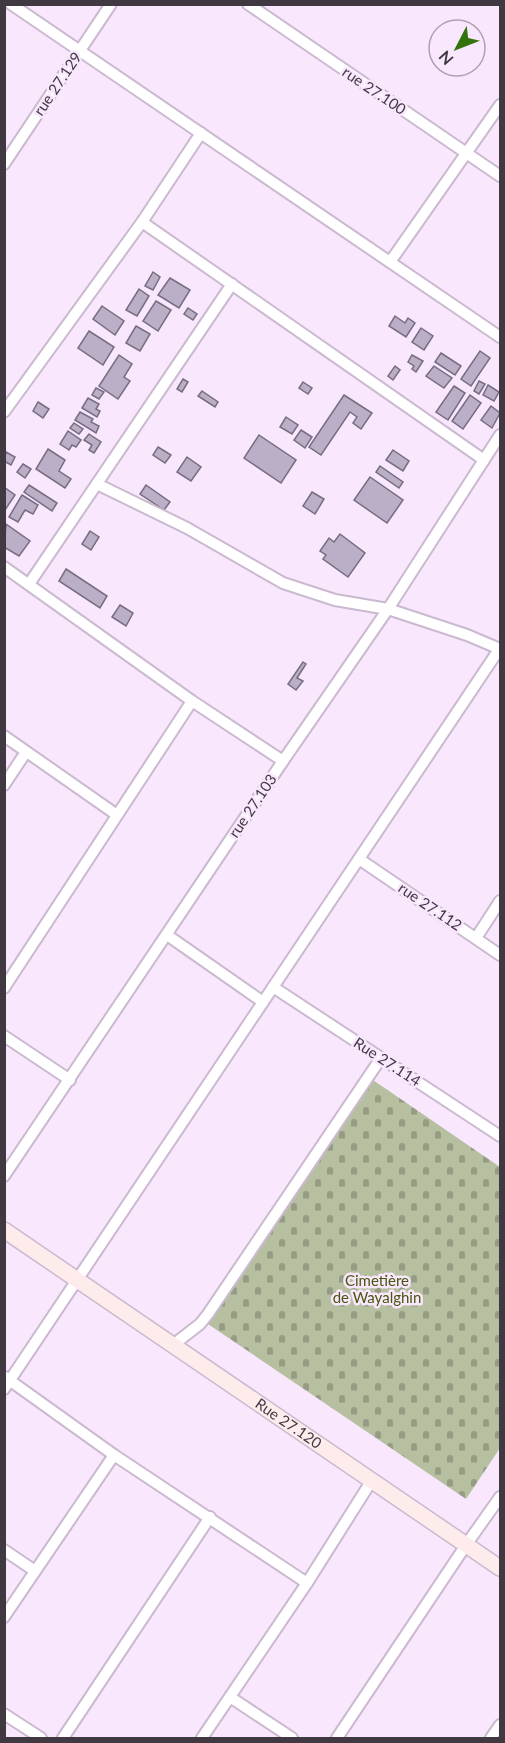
<svg xmlns="http://www.w3.org/2000/svg" width="505" height="1743" font-family="Lato,sans-serif">
<style>
.cemetery{fill:url(#cemetery-stones)}
.building{fill:#baafc6;stroke:#776c81;stroke-width:1.5}
.lines{fill:none;stroke-linecap:round;stroke-linejoin:round}
.street-casing{stroke:#cab9cf;stroke-width:14}
.secondary-casing{stroke:#cab9cf;stroke-width:18}
.street{stroke:#fff;stroke-width:10}
.secondary{stroke:#feebec;stroke-width:15}
.labels{text-anchor:middle;stroke-width:5;stroke-linejoin:round;paint-order:stroke}
.street-label{font-size:15px;fill:#403942;stroke:#f8e7fd}
.park-label{font-size:15px;fill:#48570b;stroke:#f8e7fd}
</style>
<defs>
<pattern id="cemetery-stones" width="16" height="16" patternUnits="userSpaceOnUse" patternTransform="scale(1.5)"><rect width="16" height="16" fill="#b6bf9f"/><path d="M2 7V4a2 2 0 0 1 4 0v3zM10 15v-3a2 2 0 0 1 4 0v3z" fill="#959c83"/></pattern>
</defs>
<rect width="100%" height="100%" fill="#f8e7fd"/>
<polygon class="cemetery" points="370,1078 500,1167 500,1448 466,1499 205,1322"/>
<g class="building">
<polygon points="153,272 160,277 153,290 145,286"/>
<polygon points="170,278 190,290 179,308 158,295"/>
<polygon points="139,289 149,296 137,316 126,310"/>
<polygon points="156,301 171,310 158,331 143,321"/>
<polygon points="102,306 124,321 115,335 93,319"/>
<polygon points="188,308 197,314 193,320 184,314"/>
<polygon points="395,316 405,323 408,318 415,323 406,337 389,326"/>
<polygon points="136,326 150,334 140,351 126,343"/>
<polygon points="421,328 433,336 424,350 412,342"/>
<polygon points="89,331 114,347 103,365 78,348"/>
<polygon points="480,351 490,358 471,386 461,379"/>
<polygon points="441,353 461,366 455,375 435,362"/>
<polygon points="119,355 132,364 124,377 130,381 118,399 99,386"/>
<polygon points="412,355 423,361 416,372 412,369 414,366 408,362"/>
<polygon points="395,366 400,370 393,380 388,376"/>
<polygon points="434,366 452,378 444,388 426,376"/>
<polygon points="183,379 188,382 182,392 177,389"/>
<polygon points="479,381 485,384 479,394 474,391"/>
<polygon points="303,382 312,388 308,394 299,388"/>
<polygon points="488,385 499,392 494,401 483,395"/>
<polygon points="454,386 465,393 448,420 436,412"/>
<polygon points="96,388 104,392 99,399 92,395"/>
<polygon points="202,391 218,402 215,407 198,396"/>
<polygon points="344,395 372,413 361,429 353,423 357,417 350,412 321,455 309,447"/>
<polygon points="470,395 481,403 463,429 452,421"/>
<polygon points="88,398 99,404 96,409 100,411 97,417 82,408"/>
<polygon points="38,402 49,409 43,418 33,411"/>
<polygon points="491,406 500,413 492,428 481,420"/>
<polygon points="80,412 93,419 91,422 99,426 96,433 75,420"/>
<polygon points="286,417 298,425 292,434 280,427"/>
<polygon points="74,423 83,429 79,434 70,428"/>
<polygon points="301,430 312,437 305,448 294,440"/>
<polygon points="68,431 81,440 76,447 72,445 69,450 60,444"/>
<polygon points="89,434 101,442 94,453 89,450 92,445 84,440"/>
<polygon points="259,435 296,460 281,483 244,458"/>
<polygon points="158,447 171,455 165,463 153,455"/>
<polygon points="48,449 65,460 59,471 71,479 65,488 36,469"/>
<polygon points="393,450 409,461 403,471 386,460"/>
<polygon points="6,452 15,457 11,465 4,461"/>
<polygon points="187,457 201,467 191,481 177,472"/>
<polygon points="23,464 31,469 25,478 17,472"/>
<polygon points="380,466 403,482 399,488 376,472"/>
<polygon points="370,477 403,500 387,523 354,500"/>
<polygon points="29,485 57,503 52,511 24,492"/>
<polygon points="146,485 170,502 164,510 140,494"/>
<polygon points="4,487 15,495 5,510 4,509"/>
<polygon points="312,492 324,499 315,514 303,506"/>
<polygon points="22,495 38,505 33,514 25,510 18,522 9,517"/>
<polygon points="6,524 30,541 19,556 4,547"/>
<polygon points="90,531 99,537 91,550 82,544"/>
<polygon points="340,534 365,553 348,577 323,559 326,555 320,551 329,538 334,542"/>
<polygon points="66,569 107,596 100,608 59,581"/>
<polygon points="120,605 133,613 126,626 112,617"/>
<polygon points="303,662 306,664 297,678 303,681 296,690 288,684"/>
</g>
<g class="lines">
<defs>
<g id="street">
<polyline points="11,4 500,337"/>
<polyline points="248,4 500,176"/>
<polyline points="4,164 111,4"/>
<polyline points="142,222 484,460"/>
<polyline points="390,262 500,105"/>
<polyline points="4,412 142,222 201,133"/>
<polyline points="97,484 187,528 283,583 335,600 388,609 467,635 500,649"/>
<polyline points="4,567 192,701 283,761"/>
<polyline points="29,584 232,284"/>
<polyline points="4,736 117,815"/>
<polyline points="4,785 26,752"/>
<polyline points="359,859 500,955"/>
<polyline points="167,935 263,1002"/>
<polyline points="476,938 500,901"/>
<polyline points="273,987 500,1136"/>
<polyline points="4,988 192,701"/>
<polyline points="4,1036 70,1080"/>
<polyline points="4,1176 283,761 388,609 500,435"/>
<polyline points="173,1345 200,1324 208,1314 381,1058"/>
<polyline points="5,1377 114,1455 307,1583"/>
<polyline points="4,1389 500,648"/>
<polyline points="4,1550 35,1571"/>
<polyline points="4,1617 114,1455"/>
<polyline points="230,1697 292,1738"/>
<polyline points="4,1714 41,1738"/>
<polyline points="63,1738 210,1517"/>
<polyline points="202,1738 307,1583 372,1480"/>
<polyline points="337,1738 466,1545 500,1497"/>
<polyline points="491,1738 500,1725"/>
</g>
<g id="secondary">
<path id="s1" d="M4,1230L500,1568"/>
</g>
</defs>
<use href="#street" class="street-casing"/>
<use href="#secondary" class="secondary-casing"/>
<use href="#street" class="street"/>
<use href="#secondary" class="secondary"/>
</g>
<g class="labels">
<g class="street-label">
<text transform="translate(58 84) rotate(-56)" y="5">rue 27.129</text>
<text transform="translate(374 91) rotate(34)" y="5">rue 27.100</text>
<text transform="translate(253 806) rotate(-56)" y="5">rue 27.103</text>
<text transform="translate(430 907) rotate(34)" y="5">rue 27.112</text>
<text transform="translate(387 1062) rotate(33)" y="5">Rue 27.114</text>
<text dy="5" stroke="none"><textPath href="#s1" startOffset="344">Rue 27.120</textPath></text>
</g>
<g class="park-label">
<text x="377" y="1286">Cimetière<tspan x="377" dy="17">de Wayalghin</tspan></text>
</g>
</g>
<rect width="505" height="1743" fill="none" stroke="#403942" stroke-width="12"/>
<g transform="translate(457 48) rotate(228)"><circle r="28" fill="#f8e7fd" stroke="#aea1b2" stroke-width="1.5"/>
<path d="M0-4.5L10 22L0 15L-10 22Z" fill="#33730b"/>
<text y="-9" font-size="16" font-weight="bold" text-anchor="middle" fill="#403942">N</text>
</g>
</svg>
